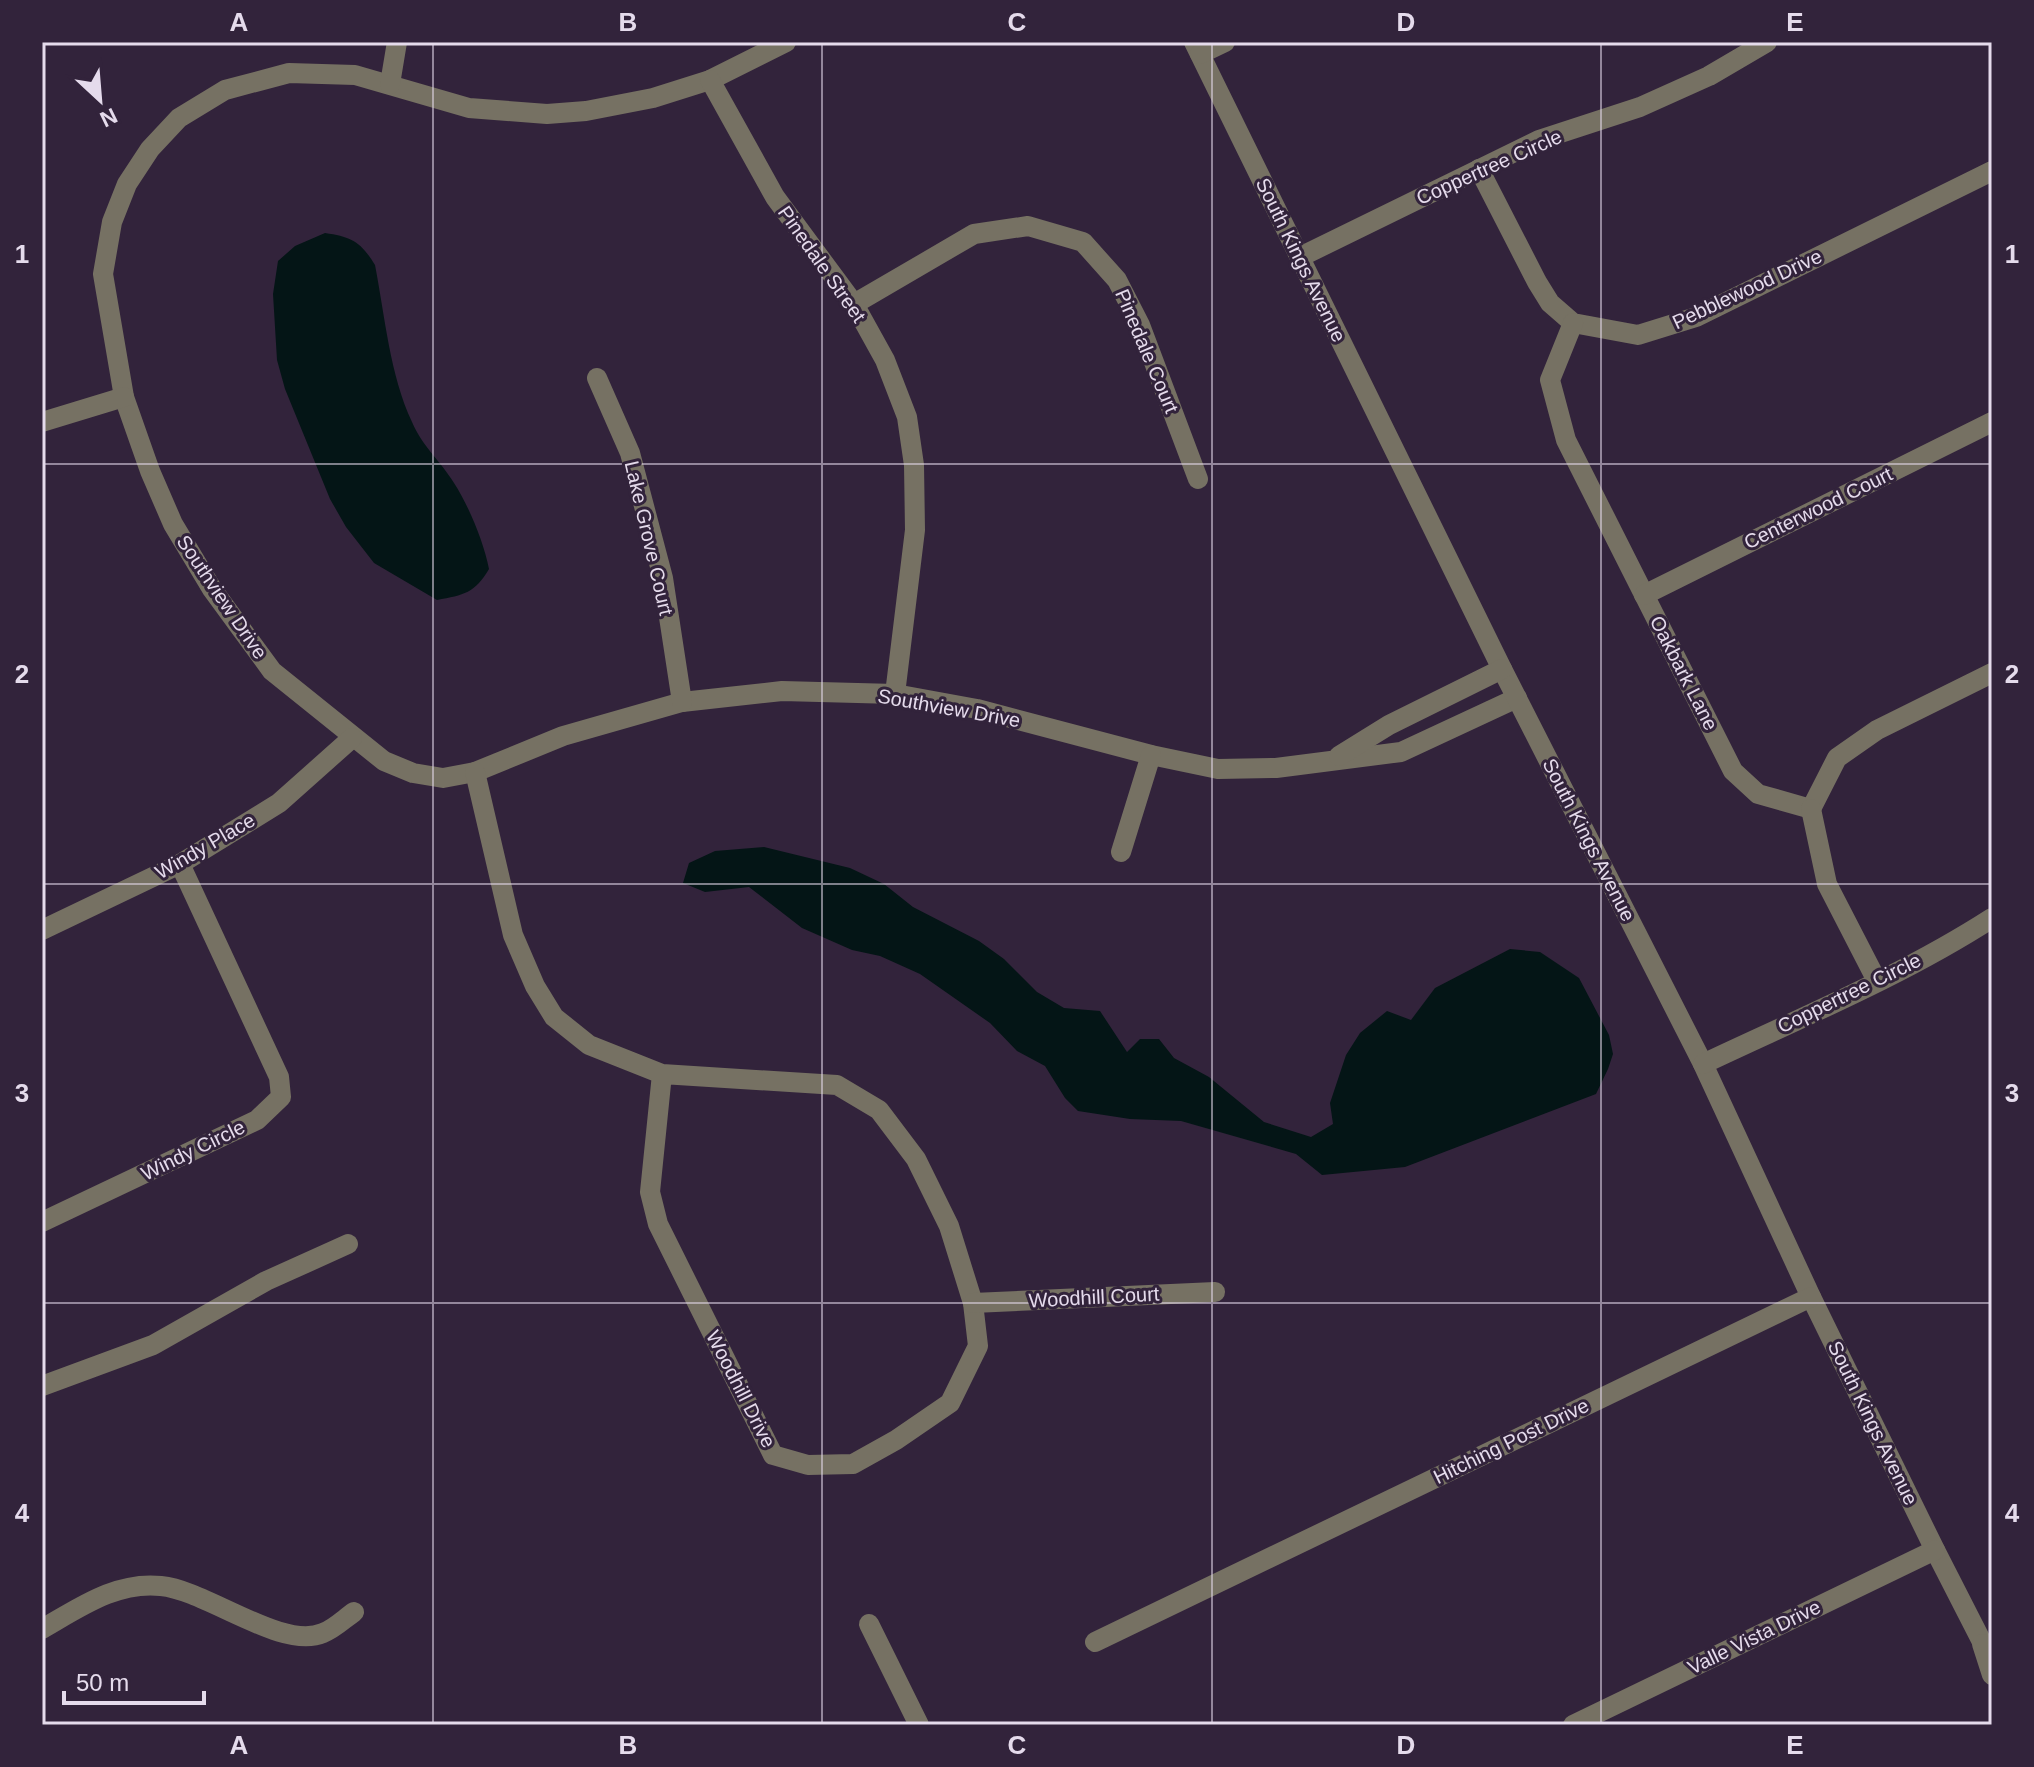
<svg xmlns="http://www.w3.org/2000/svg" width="2034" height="1767" font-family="Arial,sans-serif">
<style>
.water{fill:#041516}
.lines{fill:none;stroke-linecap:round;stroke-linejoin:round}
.minor{stroke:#767163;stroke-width:20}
.grid{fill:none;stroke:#e5dbec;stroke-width:2;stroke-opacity:0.55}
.labels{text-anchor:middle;stroke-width:6;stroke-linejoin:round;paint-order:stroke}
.street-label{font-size:20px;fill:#e5dbec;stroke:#32233b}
.neatline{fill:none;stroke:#e5dbec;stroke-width:3}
.grid-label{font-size:26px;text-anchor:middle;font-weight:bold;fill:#e5dbec}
</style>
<rect width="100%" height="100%" fill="#32233b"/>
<g class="water">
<path d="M325,233C352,237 361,242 375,265C385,317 390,375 412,422C424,449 440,460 454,483C469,506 484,543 489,569C475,593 464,595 437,600L374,563L346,527L330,499L285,389L277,360L273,294L278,261L295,246Z"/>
<polygon points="764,847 850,868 884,884 913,907 979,941 1004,959 1037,992 1064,1008 1100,1011 1127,1052 1140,1039 1159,1039 1174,1058 1209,1077 1264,1122 1311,1137 1333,1124 1330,1103 1346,1055 1360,1033 1387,1011 1411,1020 1435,988 1510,949 1540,952 1579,978 1609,1035 1613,1054 1608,1069 1596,1094 1405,1167 1322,1175 1296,1154 1181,1121 1130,1119 1078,1111 1065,1098 1045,1066 1017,1051 990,1023 920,974 880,956 852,950 802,928 749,887 705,892 683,883 689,863 715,851"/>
</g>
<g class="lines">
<g class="minor">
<polyline points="786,42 710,80 653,98 586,111 547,114 469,108 355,75 289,73 225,90 179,118 150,149 127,184 112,222 103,274 124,397 150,471 173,524 212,589 272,671 384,761 413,773 443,778 475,772 563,736 682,702 782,691 895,694 977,709 1151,755 1218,769 1276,768 1401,752 1517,698"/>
<polyline points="1194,42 1502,669 1703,1064 1811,1297 1935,1550 1981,1640 1992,1655"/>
<polyline points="1200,54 1225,42"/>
<polyline points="710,80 775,197 854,304 885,360 907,417 914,465 915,530 895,694"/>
<polyline points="390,84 397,42"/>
<polyline points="1479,169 1537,282 1550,303 1573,323 1638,335 1696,317 1992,171"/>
<polyline points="1300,257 1539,140 1640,107 1709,76 1767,42"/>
<polyline points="854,304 974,234 1028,226 1083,242 1117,280 1140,325 1198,479"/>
<polyline points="1573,323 1550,380 1566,440 1733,771 1758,794 1811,809"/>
<polyline points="597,378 630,453 663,578 682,702"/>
<polyline points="42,422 124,397"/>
<polyline points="1644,595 1992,422"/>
<polyline points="1339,756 1389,725 1502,669"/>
<polyline points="475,772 513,935 535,986 554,1017 589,1045 662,1074 837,1085 879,1110 916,1159 949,1226 973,1303 978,1346 950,1403 896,1440 853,1464 808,1465 773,1455 658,1224 650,1192 662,1074"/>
<polyline points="1811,809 1837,758 1877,730 1992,673"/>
<polyline points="1811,809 1827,884 1877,981"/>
<polyline points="1121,852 1151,755"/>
<polyline points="42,930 180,864 279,803 352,738"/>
<path d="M1703,1064C1800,1018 1902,976 1992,918"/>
<polyline points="42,1222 257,1120 281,1097 279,1077 180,864"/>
<polyline points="973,1303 1215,1292"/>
<polyline points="42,1386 153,1345 266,1281 348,1244"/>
<polyline points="869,1624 919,1725"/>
<path d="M42,1629C79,1608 116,1581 161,1586C206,1590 282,1651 323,1633C334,1629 344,1619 354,1612"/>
<polyline points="1095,1642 1811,1297"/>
<polyline points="1982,1644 1992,1675"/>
<polyline points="1573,1725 1935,1550"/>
</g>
</g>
<path class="grid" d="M433,42V1725M822,42V1725M1212,42V1725M1601,42V1725M42,464H1992M42,884H1992M42,1303H1992"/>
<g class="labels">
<g class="street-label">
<text transform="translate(1489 167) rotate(-24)" y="7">Coppertree Circle</text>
<text transform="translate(1301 260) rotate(64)" y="7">South Kings Avenue</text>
<text transform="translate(822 264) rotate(55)" y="7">Pinedale Street</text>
<text transform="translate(1747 289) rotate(-25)" y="7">Pebblewood Drive</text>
<text transform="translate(1147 351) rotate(67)" y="7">Pinedale Court</text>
<text transform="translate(1818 508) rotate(-26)" y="7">Centerwood Court</text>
<text transform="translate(649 538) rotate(77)" y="7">Lake Grove Court</text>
<text transform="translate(222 597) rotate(56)" y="7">Southview Drive</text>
<text transform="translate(1684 673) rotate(63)" y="7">Oakbark Lane</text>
<text transform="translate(949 708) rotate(10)" y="7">Southview Drive</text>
<text transform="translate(1589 840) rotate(63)" y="7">South Kings Avenue</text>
<text transform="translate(205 846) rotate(-30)" y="7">Windy Place</text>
<text transform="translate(1849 993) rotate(-26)" y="7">Coppertree Circle</text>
<text transform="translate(193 1150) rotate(-26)" y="7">Windy Circle</text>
<text transform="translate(1094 1297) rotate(-3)" y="7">Woodhill Court</text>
<text transform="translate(741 1389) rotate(63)" y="7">Woodhill Drive</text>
<text transform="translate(1873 1423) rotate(64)" y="7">South Kings Avenue</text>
<text transform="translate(1511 1441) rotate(-26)" y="7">Hitching Post Drive</text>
<text transform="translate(1754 1637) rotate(-26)" y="7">Valle Vista Drive</text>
</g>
</g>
<rect width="2034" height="1767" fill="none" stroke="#32233b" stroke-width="88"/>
<g transform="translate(100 100) rotate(154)" stroke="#32233b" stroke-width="6" paint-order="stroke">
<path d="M0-6L14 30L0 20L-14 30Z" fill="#e5dbec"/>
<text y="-12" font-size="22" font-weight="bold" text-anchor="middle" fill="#e5dbec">N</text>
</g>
<path d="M64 1691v12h140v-12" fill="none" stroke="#e5dbec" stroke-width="4"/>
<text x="76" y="1691" font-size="24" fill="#e5dbec" stroke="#32233b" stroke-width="6" paint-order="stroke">50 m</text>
<rect x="44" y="44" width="1946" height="1679" class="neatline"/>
<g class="grid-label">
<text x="239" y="31">A</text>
<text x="628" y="31">B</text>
<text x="1017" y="31">C</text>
<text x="1406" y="31">D</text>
<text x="1795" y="31">E</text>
<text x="22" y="263">1</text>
<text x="2012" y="263">1</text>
<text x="22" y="683">2</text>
<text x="2012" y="683">2</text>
<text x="22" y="1102">3</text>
<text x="2012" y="1102">3</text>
<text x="22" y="1522">4</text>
<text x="2012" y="1522">4</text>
<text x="239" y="1754">A</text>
<text x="628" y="1754">B</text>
<text x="1017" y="1754">C</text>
<text x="1406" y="1754">D</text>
<text x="1795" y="1754">E</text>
</g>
</svg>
